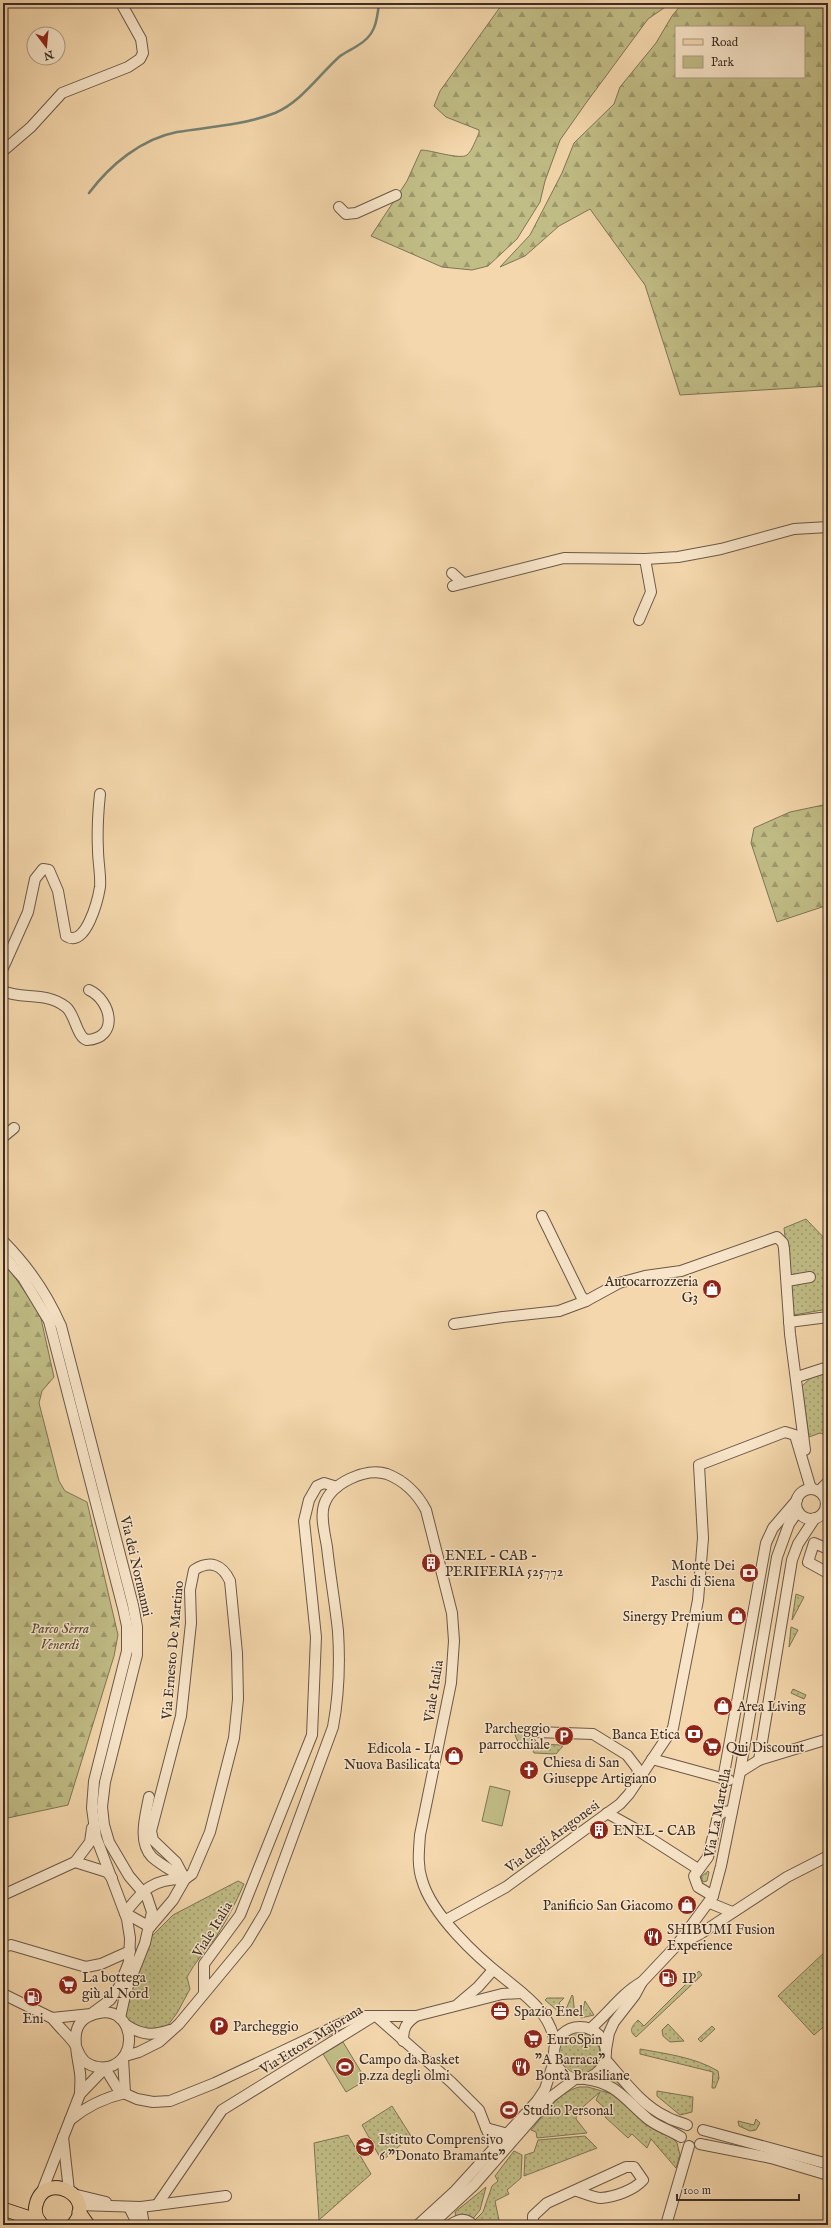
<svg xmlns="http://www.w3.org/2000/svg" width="831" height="2228" font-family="'IM FELL English',serif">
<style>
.green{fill:url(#green-dots);stroke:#7e7556}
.forest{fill:url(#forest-firs);stroke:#7e7556;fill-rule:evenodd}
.pitch{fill:#c1bd86;stroke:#7e7556}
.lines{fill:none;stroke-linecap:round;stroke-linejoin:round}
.stream{stroke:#768272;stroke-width:2.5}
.minor-casing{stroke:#6a5848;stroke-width:12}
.major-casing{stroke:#3c2d26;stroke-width:15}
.minor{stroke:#f8e5c9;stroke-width:10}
.major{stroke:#f4d7ac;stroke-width:13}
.labels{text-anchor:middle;stroke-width:3;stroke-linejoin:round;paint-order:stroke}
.poi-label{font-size:14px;fill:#3c2d26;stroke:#f8e5c9;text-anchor:start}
.street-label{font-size:14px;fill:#3c2d26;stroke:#f8e5c9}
.park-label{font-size:14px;font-style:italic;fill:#574a39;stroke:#f8e5c9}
</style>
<defs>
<pattern id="green-dots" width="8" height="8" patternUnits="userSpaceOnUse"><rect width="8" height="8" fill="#c1bd86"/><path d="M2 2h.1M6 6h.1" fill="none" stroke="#9e9a6d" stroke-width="1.8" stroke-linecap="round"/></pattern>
<pattern id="forest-firs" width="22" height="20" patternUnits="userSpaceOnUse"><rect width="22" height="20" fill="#c1bd86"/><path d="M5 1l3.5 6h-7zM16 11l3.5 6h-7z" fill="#9e9a6d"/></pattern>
</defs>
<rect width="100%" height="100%" fill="#f4d7ac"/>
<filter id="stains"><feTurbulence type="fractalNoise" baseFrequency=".005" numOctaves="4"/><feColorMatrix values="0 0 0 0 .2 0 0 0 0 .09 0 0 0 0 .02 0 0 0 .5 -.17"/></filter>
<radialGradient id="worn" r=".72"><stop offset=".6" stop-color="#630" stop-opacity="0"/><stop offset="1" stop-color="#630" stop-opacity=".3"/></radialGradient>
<g class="green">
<polygon points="806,1219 828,1242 828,1309 794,1315 784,1228"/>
<polygon points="828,1371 828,1436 820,1433 809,1437 802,1386 814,1375"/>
<polygon points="796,1594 804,1597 792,1620"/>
<polygon points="791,1627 798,1630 789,1647"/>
<polygon points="793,1689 806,1695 804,1699 791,1693"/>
<polygon points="518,1731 529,1733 536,1741 529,1746 524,1741 519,1744 515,1735"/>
<polygon points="540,1744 561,1745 563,1746 556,1754 534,1753 533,1751"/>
<polygon points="708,1871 709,1872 707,1881 703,1882 701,1877"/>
<path d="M238,1881L244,1884C236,1902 227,1920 216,1937C206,1950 195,1962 187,1977L190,1989L177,2013L162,2033L126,2025L121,2007L145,1943L173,1915Z"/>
<polygon points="828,1949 828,2023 814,2035 778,1996"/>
<path d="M699,1971L702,1975L636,2037C628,2031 632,2026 638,2020L644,2026Z"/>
<polygon points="572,1995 573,1996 575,2017 564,2014"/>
<polygon points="547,1998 564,1998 559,2003 561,2007 559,2012 545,2000"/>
<polygon points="585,2001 594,2015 581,2018"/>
<polygon points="668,2024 684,2041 670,2042 663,2036 662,2030"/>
<polygon points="712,2026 715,2029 701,2042 698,2039"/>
<circle cx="579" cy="2053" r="21"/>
<path d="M640,2049C667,2054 694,2057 718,2071L719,2078L715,2088H712L713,2072L640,2054Z"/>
<polygon points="606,2065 675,2124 674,2128 659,2122 627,2094 597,2075"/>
<path d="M579,2087H588L612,2094L654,2129L672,2137L677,2143L680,2155L676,2168L651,2139L647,2148L632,2134L628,2138L605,2117L609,2112L596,2100L600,2092L577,2112L576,2119L587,2133L537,2138L536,2132L531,2130C545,2114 557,2093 579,2087Z"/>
<polygon points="657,2091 693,2097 692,2112 680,2115 657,2096"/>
<polygon points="392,2106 411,2136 382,2161 362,2125"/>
<polygon points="756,2119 760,2123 756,2130 750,2131 739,2126 738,2121 754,2125"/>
<polygon points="348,2135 371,2174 319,2220 314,2143"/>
<polygon points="585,2136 597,2148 524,2176 525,2155 534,2152 538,2140"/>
<polygon points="514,2151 522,2155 521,2178 507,2190 509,2194 495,2201 500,2225 477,2225 474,2221 483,2212 492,2186 498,2181 495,2176"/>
<polygon points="486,2187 480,2210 471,2221 456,2217 455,2212"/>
</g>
<g class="forest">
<path d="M503,3H671L648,19L586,103L560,140L545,181L540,202L517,239L488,266L472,270L442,267L371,236L407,181L421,150C431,150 460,160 467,155C472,151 476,139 479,133V130L446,117L434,106L440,91Z"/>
<path d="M685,3H828V386L680,395L645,285L590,209L559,226L525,256L500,267L530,235L562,173L574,143L614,104L620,87L656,43L672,16L681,5ZM676,27H804V77H676Z"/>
<polygon points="828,804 828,905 777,922 751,843 754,828 790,812"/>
<polygon points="3,1263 10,1270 40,1314 54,1377 42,1391 39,1403 59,1481 65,1491 87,1502 118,1635 114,1656 68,1805 3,1819"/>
</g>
<g class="pitch">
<polygon points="490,1786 510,1791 502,1826 482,1821"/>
<polygon points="343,2042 366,2080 346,2092 323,2054"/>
</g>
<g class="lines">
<path class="stream" d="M89,193C110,165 141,139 177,132C209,127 244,125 275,113C301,102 319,75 339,57C344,53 351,50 357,46C375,36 377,22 379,3"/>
<defs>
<g id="minor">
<polyline points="3,151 31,127 62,93 128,67 140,59 143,53 141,39 121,3"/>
<polyline points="339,207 346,214 356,213 396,195"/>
<polyline points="452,573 463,583"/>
<polyline points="453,586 564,558 645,559 678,557 721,549 794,529 828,527"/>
<polyline points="639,620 651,592 645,559"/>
<path d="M3,968L28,912L35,879L43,869L49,870L58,891L66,936C86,949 98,899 100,887C101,875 98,862 98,850C97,831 98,813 100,794"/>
<path d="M3,991C22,1000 46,991 66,1007C75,1014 77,1038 87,1040C120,1038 111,1000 89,990"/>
<polyline points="3,1137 14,1128"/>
<polyline points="542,1216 581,1296 586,1301"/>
<path d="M3,1241C28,1266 47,1294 61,1326L133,1605L137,1627V1655L105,1782L102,1807L104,1825L109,1842L129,1876L147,1897L152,1912L145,1943L126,1991L120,2018"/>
<polyline points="3,1255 23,1278 49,1321 123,1608 127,1626 127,1651 94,1781 92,1808 96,1837 127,1919 130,1938 129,1962 119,1987 110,2000 91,2014 52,2018 3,1994"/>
<polyline points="787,1281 810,1277"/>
<polyline points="789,1322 828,1317"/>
<polyline points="454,1324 503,1317 559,1311 586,1301 619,1283 645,1276 681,1271 777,1237 783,1243 784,1249 790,1334 805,1450"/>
<polyline points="797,1377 828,1367"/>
<circle cx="811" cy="1504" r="15"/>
<polyline points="819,1491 828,1482"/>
<polyline points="828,1549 814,1543 808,1562 828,1573"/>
<polyline points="535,1732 593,1734 627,1755 637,1768 639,1778"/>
<polyline points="652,1759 729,1780"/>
<polyline points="759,1760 792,1560 798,1544 815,1518"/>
<polyline points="740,1772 759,1760 828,1739"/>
<polyline points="723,1779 766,1543 773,1528 797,1500"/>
<path d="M149,1797C146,1814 137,1842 152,1857C161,1865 173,1871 183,1878"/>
<polyline points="607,1813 634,1828 698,1869"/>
<polyline points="92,1828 90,1842 75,1862 107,1872 112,1878"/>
<polyline points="3,1895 75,1862"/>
<polyline points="713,1896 698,1887 694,1876 708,1857 718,1816 723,1812 732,1811"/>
<polyline points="710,1903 732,1912"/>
<path d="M125,1913C143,1890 153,1878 185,1879"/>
<polyline points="125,1913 150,1927"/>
<polyline points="446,1920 506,1887 620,1804 629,1794 673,1728 698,1600 703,1538 699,1465 785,1432 795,1435 811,1489"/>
<path d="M150,1927L173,1900L185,1879L192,1874L210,1832L234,1738L238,1699L237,1653L230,1581C222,1564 210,1560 194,1570L190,1590L191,1623L181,1716L151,1831L153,1840L176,1862L185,1879"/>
<polyline points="680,1944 700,1934 787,1877 828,1856"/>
<polyline points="3,1947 11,1945 86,1967 101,1964 130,1951"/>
<polyline points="204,1993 204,1964 240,1915 312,1735 316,1637 304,1521 309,1500 317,1486 324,1483 337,1487"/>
<polyline points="458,2004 478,1987 493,1970"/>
<polyline points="376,2016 451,2082 479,2110 486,2128"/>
<path d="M52,2018C59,2027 68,2035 74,2043C79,2051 79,2058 87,2063C93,2067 101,2068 108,2067C141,2059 133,2006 99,2013C65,2019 77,2050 80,2073C81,2080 80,2087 80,2094"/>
<path d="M126,2025C141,2035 153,2036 170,2030"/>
<circle cx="580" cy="2053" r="26"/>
<path d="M590,2029C608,2014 622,1993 642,1982"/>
<path d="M403,2041C403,2028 406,2023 416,2016"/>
<polyline points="606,2050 609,2033 614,2022 635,1995 642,1982 676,1946 713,1896 721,1866 740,1772 777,1557 789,1524 798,1511"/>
<path d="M125,2056L139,2052L159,2042L179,2024L247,1942L265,1912L333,1727C339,1695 340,1663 338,1631C335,1603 330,1575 327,1547C325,1534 320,1517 324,1505C331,1483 366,1467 387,1474C405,1481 417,1493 426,1510L452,1613L454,1641L451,1683L420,1835C419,1850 417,1865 422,1880C432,1915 476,1956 504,1978C526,1996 550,2012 555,2043"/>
<polyline points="123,2058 125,2093"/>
<path d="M605,2059C623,2079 641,2105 667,2117C673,2121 681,2122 687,2125"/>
<path d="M585,2079C617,2083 625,2100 648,2119C658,2127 670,2130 681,2137"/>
<path d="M70,2120C87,2106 103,2098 125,2093"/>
<polyline points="703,2130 828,2164"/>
<polyline points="63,2137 69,2191"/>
<polyline points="700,2144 771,2158 828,2175"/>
<polyline points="495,2148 486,2128 508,2134"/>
<polyline points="41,2194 80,2094 105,2068 119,2091 137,2099 153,2102 170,2101 215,2083 357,2016 416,2016 502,1994 522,1993"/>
<polyline points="73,2194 106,2202"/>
<polyline points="79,2205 141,2207 226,2196"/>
<polyline points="157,2205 222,2110 374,2016"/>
<polyline points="129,2207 138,2225"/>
<polyline points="141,2207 144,2225"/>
<polyline points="418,2225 454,2192 537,2101 545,2089 554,2061"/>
<polyline points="431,2225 474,2185 551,2097 575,2079"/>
<path d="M450,2225C459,2219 465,2217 473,2225"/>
<path d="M533,2225V2216L547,2203L626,2167H634L643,2180C634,2190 615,2197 601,2198C594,2198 584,2193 577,2191"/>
<polyline points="666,2225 689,2146"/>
</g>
<g id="major">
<polyline points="3,2209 39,2221"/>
<polyline points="79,2212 88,2225"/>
<path d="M42,2225C37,2220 34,2212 36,2205C44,2169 99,2196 73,2225"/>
</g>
</defs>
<use href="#minor" class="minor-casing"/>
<use href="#major" class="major-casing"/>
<use href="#minor" class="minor"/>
<use href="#major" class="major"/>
</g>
<defs>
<symbol id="shop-disc" viewBox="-11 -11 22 22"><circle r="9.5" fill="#8f2418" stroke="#f8e5c9"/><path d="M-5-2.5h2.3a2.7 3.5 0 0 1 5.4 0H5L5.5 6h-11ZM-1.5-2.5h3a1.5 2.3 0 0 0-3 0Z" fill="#fff"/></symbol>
<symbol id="building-disc" viewBox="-11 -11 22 22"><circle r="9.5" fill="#8f2418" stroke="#f8e5c9"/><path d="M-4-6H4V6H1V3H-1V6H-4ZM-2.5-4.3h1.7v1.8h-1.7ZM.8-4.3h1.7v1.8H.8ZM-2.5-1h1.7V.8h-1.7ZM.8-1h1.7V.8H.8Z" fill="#fff"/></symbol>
<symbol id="bank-disc" viewBox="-11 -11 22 22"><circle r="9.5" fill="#8f2418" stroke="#f8e5c9"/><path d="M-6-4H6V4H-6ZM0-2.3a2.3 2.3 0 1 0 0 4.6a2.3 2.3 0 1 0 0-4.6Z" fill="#fff"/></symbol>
<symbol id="parking-disc" viewBox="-11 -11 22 22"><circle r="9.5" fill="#8f2418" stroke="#f8e5c9"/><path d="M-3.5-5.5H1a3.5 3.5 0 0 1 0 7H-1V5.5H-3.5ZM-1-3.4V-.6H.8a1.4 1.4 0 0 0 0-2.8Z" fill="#fff"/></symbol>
<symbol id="supermarket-disc" viewBox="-11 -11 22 22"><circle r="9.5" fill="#8f2418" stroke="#f8e5c9"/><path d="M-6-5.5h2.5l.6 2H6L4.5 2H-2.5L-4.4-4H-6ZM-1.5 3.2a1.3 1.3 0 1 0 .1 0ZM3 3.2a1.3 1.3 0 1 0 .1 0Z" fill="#fff"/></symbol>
<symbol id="church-disc" viewBox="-11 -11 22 22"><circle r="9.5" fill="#8f2418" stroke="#f8e5c9"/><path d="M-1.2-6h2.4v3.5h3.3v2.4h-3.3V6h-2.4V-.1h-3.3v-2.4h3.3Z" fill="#fff"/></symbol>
<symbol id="restaurant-disc" viewBox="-11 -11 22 22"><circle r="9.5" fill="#8f2418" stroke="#f8e5c9"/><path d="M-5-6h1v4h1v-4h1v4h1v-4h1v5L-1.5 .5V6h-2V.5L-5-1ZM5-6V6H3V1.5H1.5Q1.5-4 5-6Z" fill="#fff"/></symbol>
<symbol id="fuel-disc" viewBox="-11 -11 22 22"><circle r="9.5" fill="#8f2418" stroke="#f8e5c9"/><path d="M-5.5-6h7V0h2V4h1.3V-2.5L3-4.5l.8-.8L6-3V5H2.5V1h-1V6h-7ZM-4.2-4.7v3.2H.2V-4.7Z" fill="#fff"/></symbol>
<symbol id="office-disc" viewBox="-11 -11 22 22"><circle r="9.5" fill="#8f2418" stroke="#f8e5c9"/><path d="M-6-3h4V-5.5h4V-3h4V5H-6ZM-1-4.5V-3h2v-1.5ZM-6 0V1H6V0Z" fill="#fff"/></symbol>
<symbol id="stadium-disc" viewBox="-11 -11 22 22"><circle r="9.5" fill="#8f2418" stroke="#f8e5c9"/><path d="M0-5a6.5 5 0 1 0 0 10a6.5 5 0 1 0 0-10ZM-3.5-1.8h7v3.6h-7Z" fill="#fff"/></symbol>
<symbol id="school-disc" viewBox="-11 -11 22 22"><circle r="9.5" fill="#8f2418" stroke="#f8e5c9"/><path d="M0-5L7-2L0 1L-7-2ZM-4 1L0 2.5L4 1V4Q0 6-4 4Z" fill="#fff"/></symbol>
</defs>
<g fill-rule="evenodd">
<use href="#shop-disc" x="701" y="1278" width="22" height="22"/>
<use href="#building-disc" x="420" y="1552" width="22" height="22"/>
<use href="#bank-disc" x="738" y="1562" width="22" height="22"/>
<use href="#shop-disc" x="726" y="1605" width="22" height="22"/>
<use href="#shop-disc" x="712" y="1695" width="22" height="22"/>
<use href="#bank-disc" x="683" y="1723" width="22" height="22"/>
<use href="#parking-disc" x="553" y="1725" width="22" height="22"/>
<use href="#supermarket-disc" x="701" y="1736" width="22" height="22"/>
<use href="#shop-disc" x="443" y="1745" width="22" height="22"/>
<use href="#church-disc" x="518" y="1759" width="22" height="22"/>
<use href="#building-disc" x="588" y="1819" width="22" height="22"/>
<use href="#shop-disc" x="676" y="1894" width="22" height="22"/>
<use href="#restaurant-disc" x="642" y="1926" width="22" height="22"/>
<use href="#fuel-disc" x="657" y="1967" width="22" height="22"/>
<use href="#supermarket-disc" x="57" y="1974" width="22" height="22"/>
<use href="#fuel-disc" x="22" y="1986" width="22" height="22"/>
<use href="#office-disc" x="489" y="2000" width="22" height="22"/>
<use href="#parking-disc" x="208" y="2015" width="22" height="22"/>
<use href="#supermarket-disc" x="522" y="2028" width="22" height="22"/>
<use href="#stadium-disc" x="334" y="2056" width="22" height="22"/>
<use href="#restaurant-disc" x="510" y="2056" width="22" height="22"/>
<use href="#stadium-disc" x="498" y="2099" width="22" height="22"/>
<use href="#school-disc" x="354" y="2136" width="22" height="22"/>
</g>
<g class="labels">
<g class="poi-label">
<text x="698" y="1286" text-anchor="end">Autocarrozzeria<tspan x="698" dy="16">G3</tspan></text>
<text x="445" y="1560">ENEL - CAB -<tspan x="445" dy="16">PERIFERIA 525772</tspan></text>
<text x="735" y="1570" text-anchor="end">Monte Dei<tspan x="735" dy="16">Paschi di Siena</tspan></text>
<text x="723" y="1621" text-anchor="end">Sinergy Premium</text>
<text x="737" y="1711">Area Living</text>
<text x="550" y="1733" text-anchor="end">Parcheggio<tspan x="550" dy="16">parrocchiale</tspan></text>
<text x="680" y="1739" text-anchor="end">Banca Etica</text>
<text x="726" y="1752">Qui Discount</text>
<text x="440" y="1753" text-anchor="end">Edicola - La<tspan x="440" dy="16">Nuova Basilicata</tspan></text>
<text x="543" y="1767">Chiesa di San<tspan x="543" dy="16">Giuseppe Artigiano</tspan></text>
<text x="613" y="1835">ENEL - CAB</text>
<text x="673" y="1910" text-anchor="end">Panificio San Giacomo</text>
<text x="667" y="1934">SHIBUMI Fusion<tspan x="667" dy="16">Experience</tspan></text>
<text x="82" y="1982">La bottega<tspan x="82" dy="16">giù al Nord</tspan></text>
<text x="682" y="1983">IP</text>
<text x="514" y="2016">Spazio Enel</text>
<text x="33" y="2023" text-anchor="middle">Eni</text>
<text x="233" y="2031">Parcheggio</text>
<text x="547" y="2044">EuroSpin</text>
<text x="359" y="2064">Campo da Basket<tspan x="359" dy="16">p.zza degli olmi</tspan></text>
<text x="535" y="2064">"A Barraca"<tspan x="535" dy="16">Bontà Brasiliane</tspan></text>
<text x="523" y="2115">Studio Personal</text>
<text x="379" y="2144">Istituto Comprensivo<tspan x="379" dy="16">6 "Donato Bramante"</tspan></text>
</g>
<g class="street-label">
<text transform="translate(137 1566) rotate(77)" y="5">Via dei Normanni</text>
<text transform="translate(172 1650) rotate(-85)" y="5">Via Ernesto De Martino</text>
<text transform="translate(433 1691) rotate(-81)" y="5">Viale Italia</text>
<text transform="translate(717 1813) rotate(-79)" y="5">Via La Martella</text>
<text transform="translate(552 1836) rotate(-36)" y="5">Via degli Aragonesi</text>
<text transform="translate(212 1929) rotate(-58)" y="5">Viale Italia</text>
<text transform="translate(311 2039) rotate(-32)" y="5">Via Ettore Majorana</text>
</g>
<g class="park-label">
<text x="60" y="1633">Parco Serra<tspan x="60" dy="16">Venerdì</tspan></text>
</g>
</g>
<rect width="831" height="2228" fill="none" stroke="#f4d7ac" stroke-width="16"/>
<rect x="4" y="4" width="823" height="2220" fill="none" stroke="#3c2d26" stroke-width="2"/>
<rect x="8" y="8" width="815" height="2212" fill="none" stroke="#3c2d26"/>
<rect x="675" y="26" width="130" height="52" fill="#f8e5c9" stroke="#ad9b88"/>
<rect x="683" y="39" width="20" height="6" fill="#f4d7ac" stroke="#ad9b88"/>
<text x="711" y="46" font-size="12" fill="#3c2d26">Road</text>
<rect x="683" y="56" width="20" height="12" fill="#c1bd86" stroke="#ad9b88"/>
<text x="711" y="66" font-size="12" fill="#3c2d26">Park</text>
<g transform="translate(46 46) rotate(164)"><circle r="19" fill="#f8e5c9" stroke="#ad9b88"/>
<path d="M0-3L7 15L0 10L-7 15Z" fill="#8f2418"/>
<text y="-6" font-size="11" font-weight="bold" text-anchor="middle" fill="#3c2d26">N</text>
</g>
<path d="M677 2194v6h122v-6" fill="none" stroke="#3c2d26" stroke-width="2"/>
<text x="683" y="2194" font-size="12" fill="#3c2d26" stroke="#f8e5c9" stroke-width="3" paint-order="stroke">100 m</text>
<rect width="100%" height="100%" filter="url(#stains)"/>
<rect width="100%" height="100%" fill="url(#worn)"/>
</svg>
